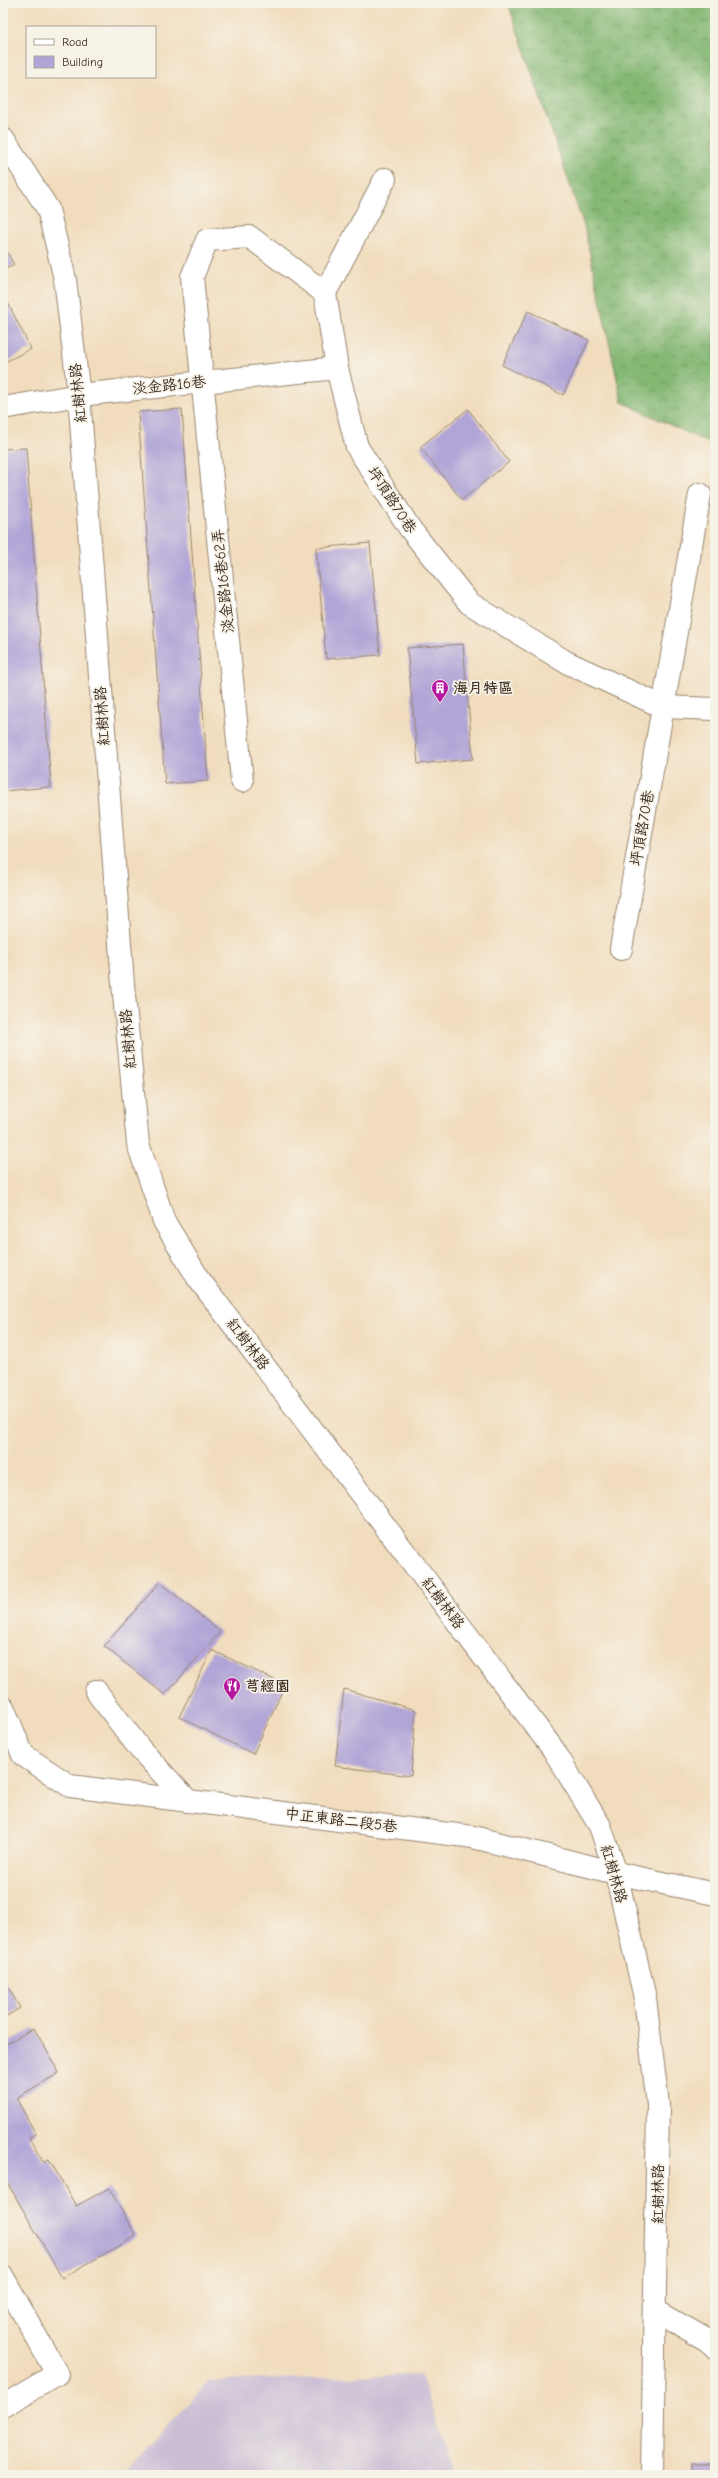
<svg xmlns="http://www.w3.org/2000/svg" width="718" height="2478" font-family="'Comic Neue','LXGW WenKai TC',sans-serif">
<style>
.industrial{fill:#cbbfd5}
.forest{fill:url(#forest-crowns);stroke:#607148}
.building{fill:#b1a4d7}
.lines{fill:none;stroke-linecap:round;stroke-linejoin:round}
.minor-casing{stroke:#96846e;stroke-width:24}
.minor{stroke:#fff;stroke-width:22}
.labels{text-anchor:middle;stroke-width:3.5;stroke-linejoin:round;paint-order:stroke}
.street-label{font-size:15px;fill:#3b2a1e;stroke:#f7f3e8}
.poi-label{font-size:15px;font-weight:bold;fill:#3b2a1e;stroke:#f7f3e8;text-anchor:start}
</style>
<defs>
<pattern id="forest-crowns" width="20" height="18" patternUnits="userSpaceOnUse"><rect width="20" height="18" fill="#84b873"/><path d="M2 6a3 3 0 1 1 6 0M12 15a3 3 0 1 1 6 0" fill="none" stroke="#6d965e"/></pattern>
</defs>
<rect width="100%" height="100%" fill="#f7f3e8"/>
<filter id="ink" filterUnits="userSpaceOnUse"><feTurbulence type="fractalNoise" baseFrequency=".025" numOctaves="2"/><feDisplacementMap in="SourceGraphic" scale="8" xChannelSelector="R" yChannelSelector="G"/><feConvolveMatrix kernelMatrix="1 2 1 2 8 2 1 2 1" color-interpolation-filters="sRGB"/></filter>
<filter id="wash" filterUnits="userSpaceOnUse"><feTurbulence type="fractalNoise" baseFrequency=".012" numOctaves="4" result="noise"/><feDisplacementMap in="SourceGraphic" scale="16" xChannelSelector="R" yChannelSelector="G"/><feGaussianBlur stdDeviation="0.9" result="paint"/><feColorMatrix in="noise" values="0 0 0 0 0 0 0 0 0 0 0 0 0 0 0 0 0 1.4 0 .05"/><feComposite in="paint" operator="in"/></filter>
<g filter="url(#wash)">
<rect width="100%" height="100%" fill="#f1ddbd"/>
<polygon class="industrial" points="419,2375 457,2475 123,2475 209,2381"/>
<polygon class="forest" points="508,3 715,3 715,446 622,402 584,226"/>
<g id="blocks">
<g class="building">
<polygon points="3,244 14,265 3,270"/>
<polygon points="3,293 31,349 3,363"/>
<polygon points="528,311 589,340 563,395 502,365"/>
<polygon points="182,409 208,781 165,784 138,412"/>
<polygon points="468,409 509,462 462,500 420,447"/>
<polygon points="26,448 51,787 3,791 3,449"/>
<polygon points="370,543 380,655 326,659 316,548"/>
<polygon points="463,644 473,759 418,764 407,648"/>
<polygon points="160,1582 220,1632 165,1695 104,1646"/>
<polygon points="212,1650 285,1685 253,1754 179,1717"/>
<polygon points="344,1689 416,1710 411,1776 335,1766"/>
<polygon points="3,1978 20,2008 3,2018"/>
<polygon points="34,2028 59,2073 16,2098 36,2134 29,2138 43,2162 49,2159 76,2206 109,2188 136,2236 62,2278 3,2175 3,2046"/>
<rect x="692" y="2463" width="23" height="12"/>
</g>
</g>
</g>
<g filter="url(#ink)">
<use href="#blocks" fill-opacity="0" stroke="#96846e" stroke-width="1"/>
<g class="lines">
<defs>
<g id="minor">
<polyline points="3,139 48,209 65,279 79,395 123,984 138,1144 164,1221 198,1278 553,1749 600,1826 616,1873 645,1998 658,2105 652,2475"/>
<polyline points="385,179 325,293 337,368 357,447 411,530 469,603 566,662 663,707 715,709"/>
<polyline points="3,408 79,395 337,368"/>
<polyline points="242,781 192,277 207,240 250,237 325,293"/>
<polyline points="621,949 700,494"/>
<polyline points="96,1691 140,1749 188,1801"/>
<polyline points="3,1707 23,1755 70,1786 473,1837 616,1873 715,1894"/>
<polyline points="3,2277 57,2374 3,2406"/>
<polyline points="656,2311 707,2340 715,2347"/>
</g>
</defs>
<use href="#minor" class="minor-casing"/>
<use href="#minor" class="minor"/>
</g>
</g>
<defs>
<symbol id="building-pin" viewBox="-11 -11 22 30"><path d="M0 17L-7.5 6A9.5 9.5 0 1 1 7.5 6Z" fill="#b5179e" stroke="#f7f3e8"/><path d="M-4-6H4V6H1V3H-1V6H-4ZM-2.5-4.3h1.7v1.8h-1.7ZM.8-4.3h1.7v1.8H.8ZM-2.5-1h1.7V.8h-1.7ZM.8-1h1.7V.8H.8Z" fill="#fff"/></symbol>
<symbol id="restaurant-pin" viewBox="-11 -11 22 30"><path d="M0 17L-7.5 6A9.5 9.5 0 1 1 7.5 6Z" fill="#b5179e" stroke="#f7f3e8"/><path d="M-5-6h1v4h1v-4h1v4h1v-4h1v5L-1.5 .5V6h-2V.5L-5-1ZM5-6V6H3V1.5H1.5Q1.5-4 5-6Z" fill="#fff"/></symbol>
</defs>
<g fill-rule="evenodd">
<use href="#building-pin" x="430" y="678" width="20" height="27"/>
<use href="#restaurant-pin" x="222" y="1676" width="20" height="27"/>
</g>
<g class="labels">
<g class="street-label">
<text transform="translate(169 385) rotate(-6)" y="5">淡金路16巷</text>
<text transform="translate(78 393) rotate(-96)" y="5">紅樹林路</text>
<text transform="translate(392 500) rotate(57)" y="5">坪頂路70巷</text>
<text transform="translate(223 581) rotate(-96)" y="5">淡金路16巷62弄</text>
<text transform="translate(102 716) rotate(-94)" y="5">紅樹林路</text>
<text transform="translate(642 828) rotate(-80)" y="5">坪頂路70巷</text>
<text transform="translate(128 1039) rotate(-95)" y="5">紅樹林路</text>
<text transform="translate(248 1344) rotate(53)" y="5">紅樹林路</text>
<text transform="translate(443 1603) rotate(53)" y="5">紅樹林路</text>
<text transform="translate(341 1820) rotate(7)" y="5">中正東路二段5巷</text>
<text transform="translate(614 1874) rotate(74)" y="5">紅樹林路</text>
<text transform="translate(658 2194) rotate(-90)" y="5">紅樹林路</text>
</g>
<g class="poi-label">
<text x="453" y="693">海月特區</text>
<text x="245" y="1691">芎經園</text>
</g>
</g>
<rect width="718" height="2478" fill="none" stroke="#f7f3e8" stroke-width="16"/>
<rect x="26" y="26" width="130" height="52" fill="#f7f3e8" stroke="#aca397"/>
<rect x="34" y="39" width="20" height="6" fill="#ffffff" stroke="#aca397"/>
<text x="62" y="46" font-size="12" fill="#3b2a1e">Road</text>
<rect x="34" y="56" width="20" height="12" fill="#b1a4d7" stroke="#aca397"/>
<text x="62" y="66" font-size="12" fill="#3b2a1e">Building</text>
</svg>
